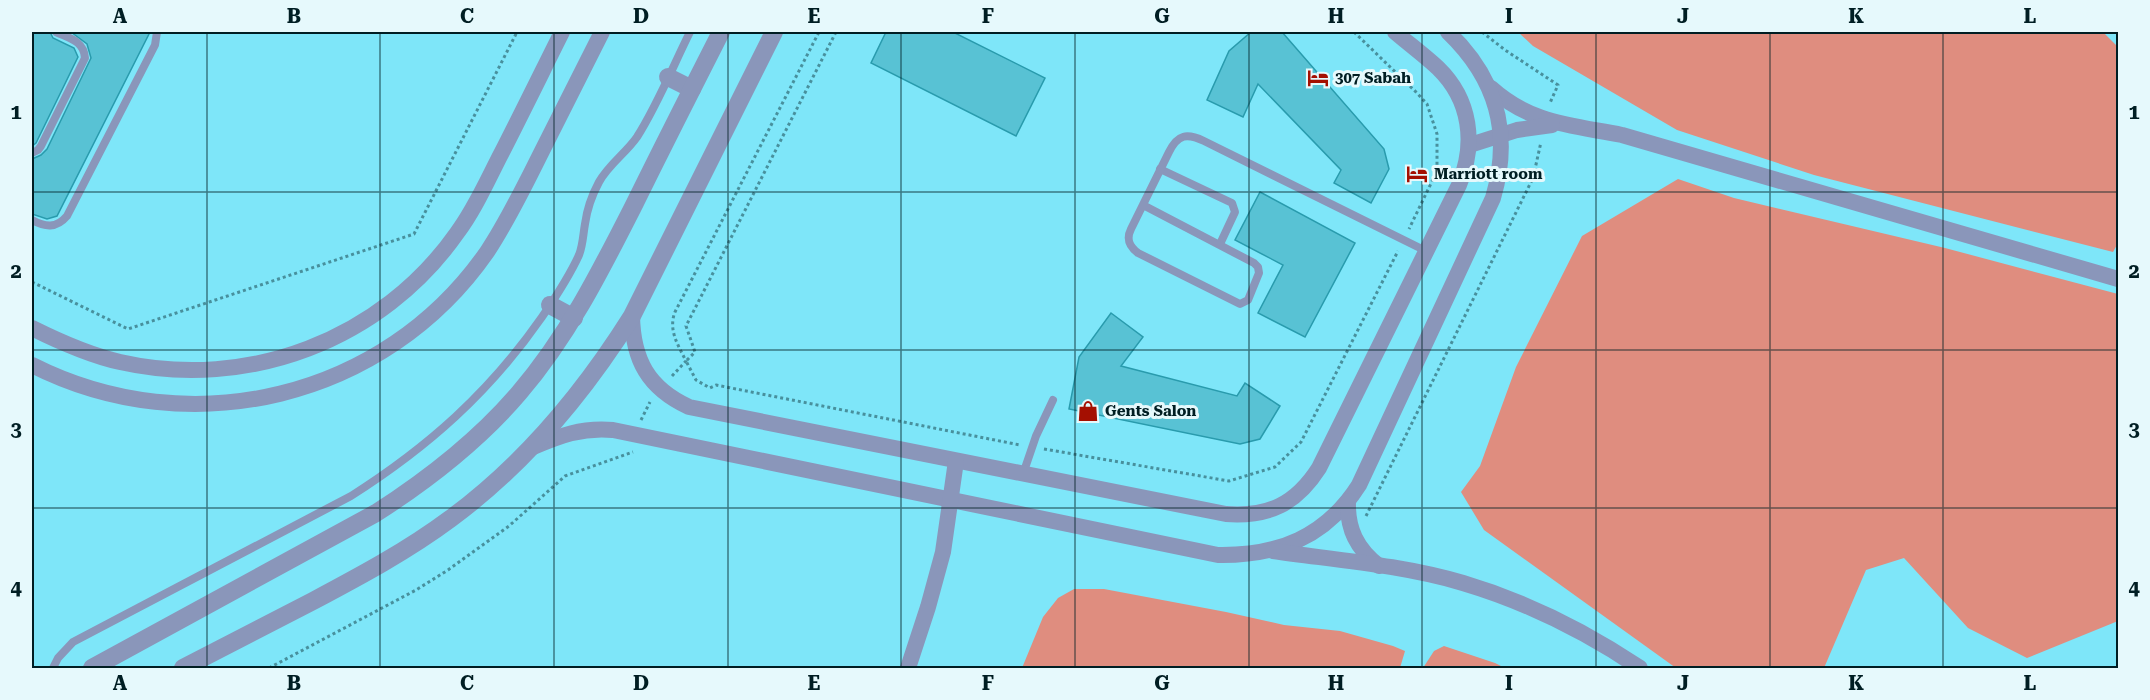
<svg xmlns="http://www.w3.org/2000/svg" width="2150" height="700" font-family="'Roboto Serif',serif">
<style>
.green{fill:#df8d7f}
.building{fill:#58c2d4;stroke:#299bad;stroke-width:1.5}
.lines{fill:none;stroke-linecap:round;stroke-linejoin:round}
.path{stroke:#48909d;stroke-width:3;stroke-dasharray:3 3;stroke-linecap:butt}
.service{stroke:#8a96ba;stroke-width:8}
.minor{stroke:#8a96ba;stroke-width:16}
.tertiary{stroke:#8a96ba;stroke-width:18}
.grid{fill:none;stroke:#001e23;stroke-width:1.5;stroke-opacity:0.55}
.labels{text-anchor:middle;stroke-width:6;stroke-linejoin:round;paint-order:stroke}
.poi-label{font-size:15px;font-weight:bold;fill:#001e23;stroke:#e6f9fc;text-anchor:start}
.neatline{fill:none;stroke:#001e23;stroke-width:2}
.grid-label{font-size:20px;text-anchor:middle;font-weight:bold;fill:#001e23}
</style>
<rect width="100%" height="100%" fill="#7ee6f9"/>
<g class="green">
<polygon points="1518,32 2103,32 2116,45 2118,45 2118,243 2113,252 1814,175 1677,130 1533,46"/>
<polygon points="1678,179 1734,198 1945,248 2118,294 2118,621 2027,658 1968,628 1904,558 1866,570 1824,668 1676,668 1484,530 1461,492 1480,466 1516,367 1582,236"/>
<polygon points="1074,589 1104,589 1226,612 1284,625 1340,631 1393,646 1405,651 1400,668 1022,668 1043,617 1058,598"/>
<polygon points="1444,646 1495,663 1505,668 1423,668 1434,651"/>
</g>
<g class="building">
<polygon points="32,32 50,32 53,38 74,48 78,57 36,143 32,146"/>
<polygon points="71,32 150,32 57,216 47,219 32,214 32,159 41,155 47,149 91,58 87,44"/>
<polygon points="886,32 953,32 1045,78 1016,136 871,63"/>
<polygon points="1251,32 1282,32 1384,149 1389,169 1371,203 1334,183 1341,170 1258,84 1243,117 1207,100 1229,51"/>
<polygon points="1260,192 1355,243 1305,337 1258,313 1283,265 1235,240"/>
<polygon points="1111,313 1143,337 1121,366 1237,396 1245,383 1280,406 1260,439 1240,444 1069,409 1079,357"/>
</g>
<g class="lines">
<g class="path">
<polyline points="836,32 686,326 695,352 686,361 696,380 710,388 716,385 1020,445"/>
<polyline points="1354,32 1417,93 1427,104 1437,134 1437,171 1409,229"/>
<polyline points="1482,32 1505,50 1558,85 1550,103"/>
<polyline points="32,282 128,329 414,234 517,32"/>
<path d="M672,376L686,361C678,345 668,330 675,312L819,32"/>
<polyline points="641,420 650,402"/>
<polyline points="1044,449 1229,481 1275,467 1301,442 1398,251"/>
<polyline points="1366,516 1533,178 1541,142"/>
<polyline points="269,668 416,590 448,570 509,526 565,476 633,452"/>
</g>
<g class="service">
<path d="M32,153L38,150L41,146L85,58C84,41 69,38 56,32"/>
<polyline points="1160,169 1232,203 1235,212 1220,244"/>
<path d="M1143,205L1254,263L1258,267L1259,273L1248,300L1240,304L1138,253C1129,246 1126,239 1131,229L1169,152C1178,134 1187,133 1204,141L1426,251"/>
<path d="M32,220C45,227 56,229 67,216L155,45L157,32"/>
<polyline points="1023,474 1036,436 1053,400"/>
<path d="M53,668L58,658L73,642L351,496C428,447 489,393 542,317C555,298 569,277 579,255C583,245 583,235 585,224C587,209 592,195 599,182C609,164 626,153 637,137C658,104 673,66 690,32"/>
</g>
<g class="minor">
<path d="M1491,88C1531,124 1571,125 1622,135L2118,279"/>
<polyline points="1470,145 1517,130 1552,125"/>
<path d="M632,316C633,360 648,388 689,407L1226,514C1269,517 1296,504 1319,468L1459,185C1476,144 1471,100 1438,68C1424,55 1409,44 1395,32"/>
<path d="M32,328C60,342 89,355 120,362C248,391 382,340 457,233C475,209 487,181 501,154C522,113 542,72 562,32"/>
<path d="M32,365C190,445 385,399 487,252C507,222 523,189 539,157C560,115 581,73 602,32"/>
<path d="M531,448C559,436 582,427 613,430L1218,555C1278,556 1326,537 1359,485L1493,198C1512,133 1497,79 1448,32"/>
<path d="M1348,501C1347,529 1357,549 1379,566"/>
<path d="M1273,551C1336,560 1402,565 1463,583C1527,602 1585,631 1640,668"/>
<polyline points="908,668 928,607 943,552 956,461"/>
</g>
<g class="tertiary">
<polyline points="668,77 692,89"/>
<polyline points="550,305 574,318"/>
<path d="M92,668L376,513C429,479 478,441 519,393C568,336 601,270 635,203C663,146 692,89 721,32"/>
<path d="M183,668C226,646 270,623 313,601C360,576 407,551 450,519C525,464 583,394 632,316L774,32"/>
</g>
</g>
<path class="grid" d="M207,32V668M380,32V668M554,32V668M728,32V668M901,32V668M1075,32V668M1249,32V668M1422,32V668M1596,32V668M1770,32V668M1943,32V668M32,192H2118M32,350H2118M32,508H2118"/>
<defs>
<symbol id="hotel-bare" viewBox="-9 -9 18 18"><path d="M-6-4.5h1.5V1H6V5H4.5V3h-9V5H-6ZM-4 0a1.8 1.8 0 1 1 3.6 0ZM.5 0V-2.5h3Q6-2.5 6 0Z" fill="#a40f01" stroke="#e6f9fc" stroke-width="2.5" paint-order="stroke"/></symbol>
<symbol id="shop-bare" viewBox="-9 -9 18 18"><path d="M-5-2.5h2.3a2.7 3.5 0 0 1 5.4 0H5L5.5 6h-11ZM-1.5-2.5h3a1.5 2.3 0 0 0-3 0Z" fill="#a40f01" stroke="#e6f9fc" stroke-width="2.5" paint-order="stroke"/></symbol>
</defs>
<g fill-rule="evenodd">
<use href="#hotel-bare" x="1303" y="63" width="30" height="30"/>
<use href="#hotel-bare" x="1402" y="159" width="30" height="30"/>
<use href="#shop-bare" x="1073" y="396" width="30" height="30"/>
</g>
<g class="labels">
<g class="poi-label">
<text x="1335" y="83">307 Sabah</text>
<text x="1434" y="179">Marriott room</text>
<text x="1105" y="416">Gents Salon</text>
</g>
</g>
<rect width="2150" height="700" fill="none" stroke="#e6f9fc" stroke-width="66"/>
<rect x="33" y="33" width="2084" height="634" class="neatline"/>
<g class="grid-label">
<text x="120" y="23">A</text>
<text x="294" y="23">B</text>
<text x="467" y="23">C</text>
<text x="641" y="23">D</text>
<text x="814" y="23">E</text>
<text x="988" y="23">F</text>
<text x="1162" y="23">G</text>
<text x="1336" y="23">H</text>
<text x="1509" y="23">I</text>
<text x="1683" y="23">J</text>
<text x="1856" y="23">K</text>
<text x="2030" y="23">L</text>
<text x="16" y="119">1</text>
<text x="2134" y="119">1</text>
<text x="16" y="278">2</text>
<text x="2134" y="278">2</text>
<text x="16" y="436">3</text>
<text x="2134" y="436">3</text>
<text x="16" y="595">4</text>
<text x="2134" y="595">4</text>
<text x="120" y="690">A</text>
<text x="294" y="690">B</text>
<text x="467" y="690">C</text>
<text x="641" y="690">D</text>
<text x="814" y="690">E</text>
<text x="988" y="690">F</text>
<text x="1162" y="690">G</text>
<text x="1336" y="690">H</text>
<text x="1509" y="690">I</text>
<text x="1683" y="690">J</text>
<text x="1856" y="690">K</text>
<text x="2030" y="690">L</text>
</g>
</svg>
